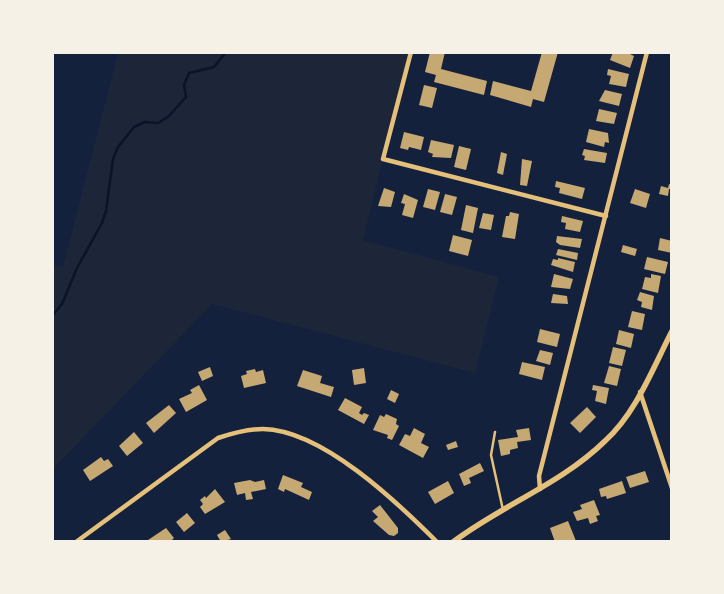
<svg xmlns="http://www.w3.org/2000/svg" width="724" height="594" font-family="Helvetica,sans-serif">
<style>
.green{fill:#1d2539}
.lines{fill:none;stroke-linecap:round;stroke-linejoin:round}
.stream{stroke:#0b132b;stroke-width:2.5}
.building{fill:#c6a872}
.service{stroke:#e5c07b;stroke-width:2.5}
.minor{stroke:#e5c07b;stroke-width:4.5}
.tertiary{stroke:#e5c07b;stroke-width:5.5}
</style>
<rect width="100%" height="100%" fill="#14213d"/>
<polygon class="green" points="118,53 409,53 363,240 499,277 475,373 212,304 53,469 53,265 63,267"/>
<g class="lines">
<polyline class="stream" points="52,316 62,304 77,268 102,223 106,211 113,159 118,147 134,127 145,122 158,123 169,116 186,97 184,85 189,73 214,67 226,52"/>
</g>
<g class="building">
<polygon points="430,52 445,52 441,69 487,81 484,95 434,82 436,75 425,72"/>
<polygon points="542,52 558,52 544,102 533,99 531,107 490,95 493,81 531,91"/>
<polygon points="613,52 626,52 634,56 630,68 610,60"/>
<polygon points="608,69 629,74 626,87 609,84 611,76 607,75"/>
<polygon points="424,85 437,88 432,108 419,105"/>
<polygon points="605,90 622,94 619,106 599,101"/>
<polygon points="599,109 617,113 614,124 596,121"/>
<polygon points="589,129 608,133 609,143 605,142 604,147 586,142"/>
<polygon points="404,132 424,137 421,150 409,147 408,150 400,148"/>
<polygon points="431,140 454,145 451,158 432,157 433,154 428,152"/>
<polygon points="459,146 471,149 466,170 454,167"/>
<polygon points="584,149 607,153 605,163 584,160 585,156 582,155"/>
<polygon points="501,152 507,154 503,175 497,173"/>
<polygon points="522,159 532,161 527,186 520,185"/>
<polygon points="556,181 585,188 582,199 559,193 560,188 555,187"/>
<polygon points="669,184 672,185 672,189 669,189 668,196 659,194 661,186 668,188"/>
<polygon points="384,188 395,192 391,207 378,206"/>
<polygon points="428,189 440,192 435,210 423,207"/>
<polygon points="635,189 650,194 646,208 630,203"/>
<polygon points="404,194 418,200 413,218 402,215 405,204 401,203"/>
<polygon points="445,194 457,197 452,215 440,212"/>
<polygon points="466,205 478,208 473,233 461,230"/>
<polygon points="510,212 519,214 515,239 502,237 506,216 509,216"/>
<polygon points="483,213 494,215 491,230 479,228"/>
<polygon points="562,216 583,221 580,232 565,229 566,223 561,222"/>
<polygon points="453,235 472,240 468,256 449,251"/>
<polygon points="557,236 582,239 580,248 560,245 556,242"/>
<polygon points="660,238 672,241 672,253 658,250"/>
<polygon points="623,245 637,249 635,256 621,252"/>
<polygon points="558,249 578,253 577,260 556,255"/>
<polygon points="647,257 668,262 665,274 644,269"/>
<polygon points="558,258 575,262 573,272 551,265 553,259 558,260"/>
<polygon points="554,274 573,279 570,289 551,287"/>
<polygon points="651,274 661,276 658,293 642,289 645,277 651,278"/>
<polygon points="640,292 654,296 652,310 641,307 642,302 637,300"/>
<polygon points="553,294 567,296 568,304 551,303"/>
<polygon points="632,311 645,314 642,330 628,327"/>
<polygon points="540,329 560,334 557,347 537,342"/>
<polygon points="619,330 634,334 631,348 616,344"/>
<polygon points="613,347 626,350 622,366 609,363"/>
<polygon points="540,350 553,353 550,365 536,361"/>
<polygon points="522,362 545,367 542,380 519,374"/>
<polygon points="609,366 621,369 617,386 604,383"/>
<polygon points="210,367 213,376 202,381 198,372"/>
<polygon points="364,368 366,383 354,385 352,370"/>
<polygon points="255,369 256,372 263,370 266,383 244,388 241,376 247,374 246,371"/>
<polygon points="303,370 322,376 320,383 334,387 331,397 297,386"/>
<polygon points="199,385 207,400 186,412 179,399 192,393 190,390"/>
<polygon points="593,385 609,388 606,404 595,401 597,391 592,390"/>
<polygon points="391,390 399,394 395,403 387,399"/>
<polygon points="345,398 362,407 359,413 362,415 364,413 369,415 364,424 338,410"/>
<polygon points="169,405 176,413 154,433 146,423"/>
<polygon points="587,407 596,417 580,433 570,423"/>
<polygon points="386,414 397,419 396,424 399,426 392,440 387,438 388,435 373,430 380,415 384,417"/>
<polygon points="414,428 425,434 421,443 429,447 423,458 399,445 405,434 410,436"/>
<polygon points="529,428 531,440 517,442 518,448 510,450 510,454 501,456 498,440 518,437 516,430"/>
<polygon points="134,432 143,443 127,456 119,446"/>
<polygon points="456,441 458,447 448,450 446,445"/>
<polygon points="101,457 104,461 108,459 113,466 90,481 83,470"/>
<polygon points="480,463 484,471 469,478 471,483 464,486 459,474"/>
<polygon points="645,471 649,482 630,488 626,477"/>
<polygon points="283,475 303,483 301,487 312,492 309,500 285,489 284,492 278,489"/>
<polygon points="250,480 255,482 264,480 266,489 251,492 253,499 246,500 245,493 237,495 234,483"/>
<polygon points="448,481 454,493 435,504 428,492"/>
<polygon points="622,481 626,493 607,499 606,496 601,497 599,489"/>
<polygon points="215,489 225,502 205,514 200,507 203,504 200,500 205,496 206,498"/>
<polygon points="594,500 600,515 596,516 598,521 590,524 588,518 577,521 573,512 582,509 580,505"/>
<polygon points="380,505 398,528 398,533 394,536 389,535 373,521 378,517 372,511"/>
<polygon points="187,513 195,523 184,532 176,522"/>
<polygon points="568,521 576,541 555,542 550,528"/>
<polygon points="166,528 174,538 170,542 148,540"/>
<polygon points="225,530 231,539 221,542 217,535"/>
</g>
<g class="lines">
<polyline class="service" points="495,432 491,455 503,510"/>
<g class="minor">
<polyline points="411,52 383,159 606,216"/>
<polyline points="640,392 672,488"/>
<polyline points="540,489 539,476 647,52"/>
<path d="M76,542L218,438C233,433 247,429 263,429C322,430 397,502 437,542"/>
</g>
<path class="tertiary" d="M453,542C502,505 561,484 605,441C636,413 653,368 672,331"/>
</g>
<rect width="724" height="594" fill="none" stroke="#f6f1e7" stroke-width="108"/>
</svg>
